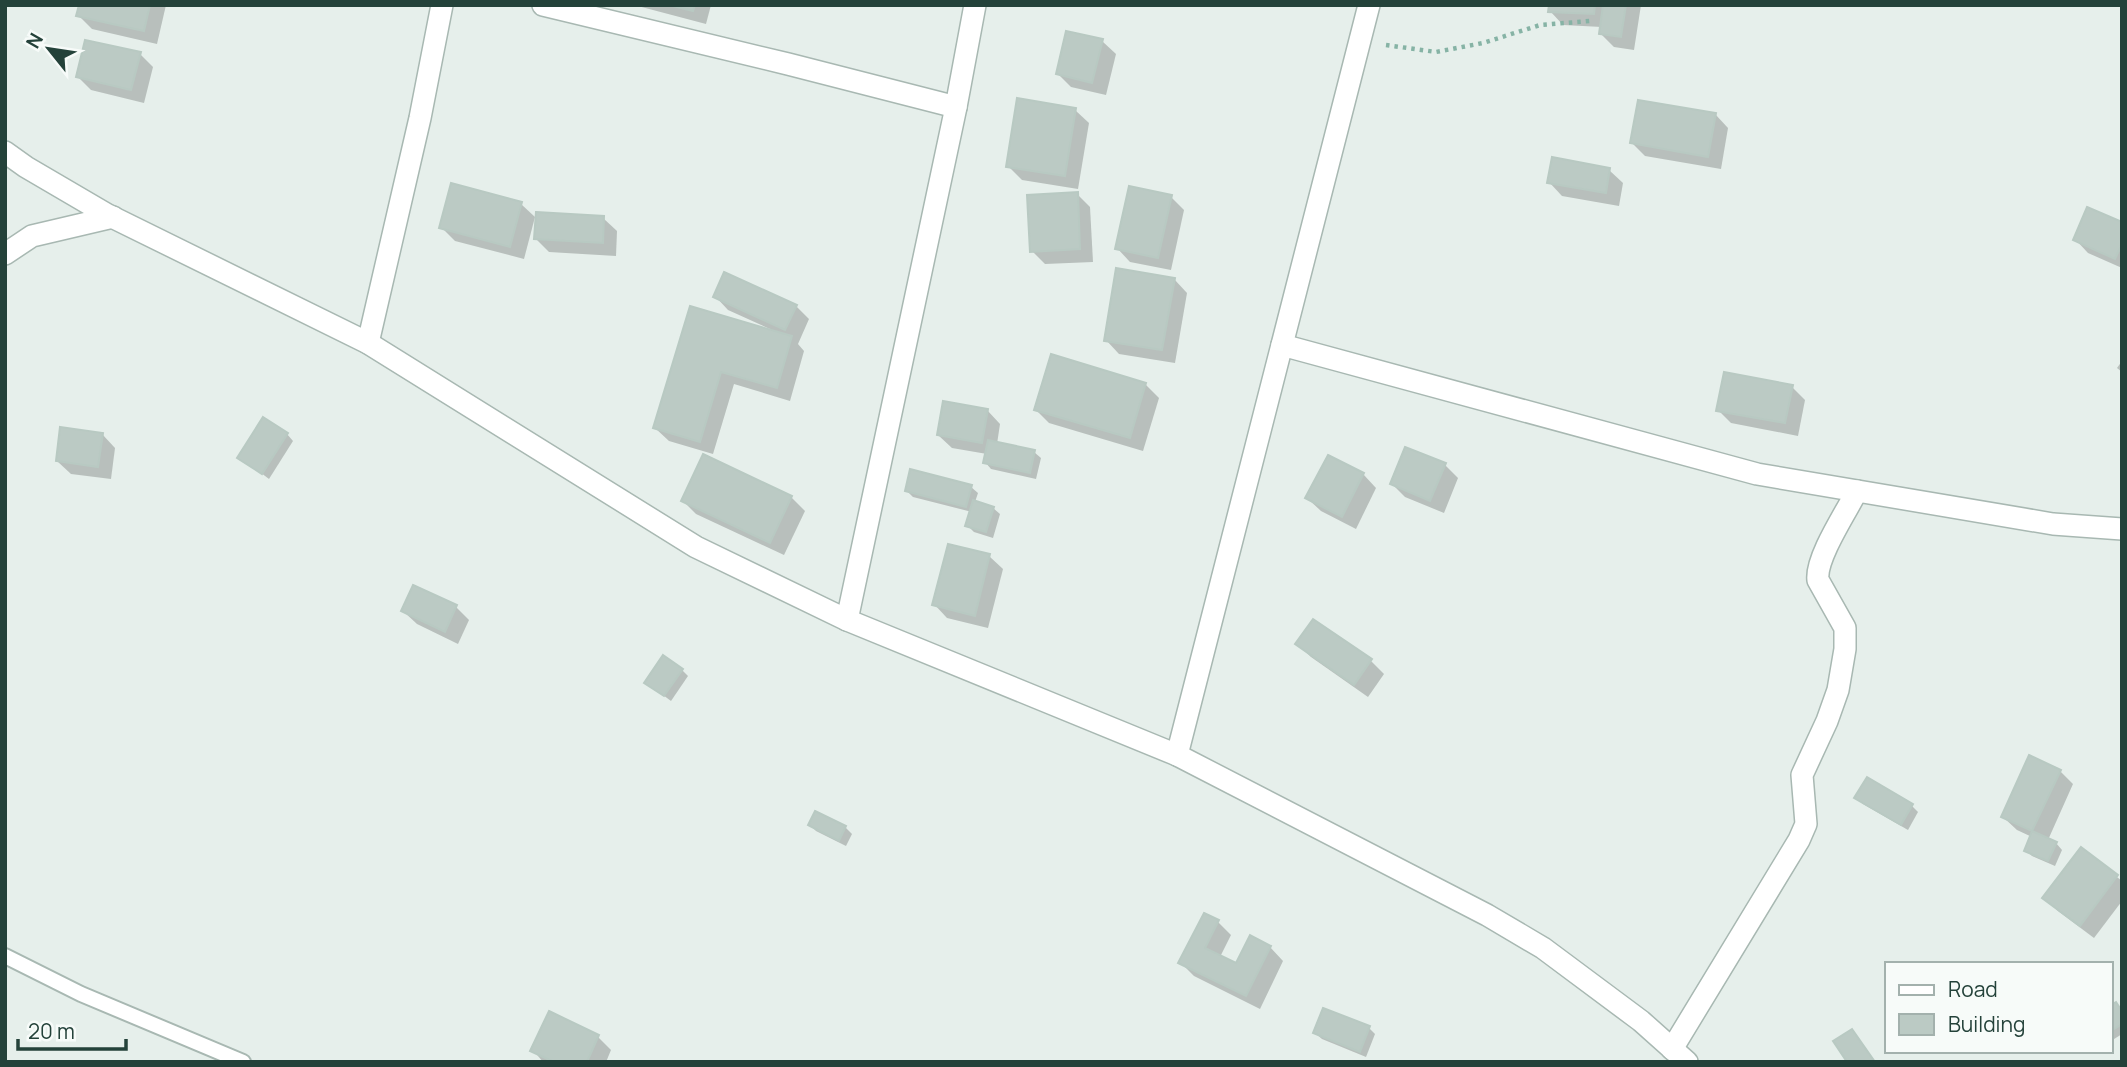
<svg xmlns="http://www.w3.org/2000/svg" width="2127" height="1067" font-family="Manrope,sans-serif">
<style>
.shadow{fill:#0003}
.building{fill:#bbcac4;stroke:#b8c9c2;stroke-width:2}
.lines{fill:none;stroke-linecap:round;stroke-linejoin:round}
.service-casing{stroke:#a8b8b2;stroke-width:18}
.minor-casing{stroke:#a8b8b2;stroke-width:24}
.path{stroke:#86b3a5;stroke-width:4.5;stroke-dasharray:3.5 5;stroke-linecap:butt}
.service{stroke:#fff;stroke-width:14}
.minor{stroke:#fff;stroke-width:21}
</style>
<rect width="100%" height="100%" fill="#e6efeb"/>
<g class="shadow">
<polygon points="116,5 166,5 157,44 92,29 78,15"/>
<polygon points="634,5 711,5 706,24"/>
<polygon points="1550,5 1641,5 1634,50 1614,47 1601,34 1602,27 1563,25 1550,11"/>
<polygon points="1102,41 1116,54 1106,95 1071,87 1058,74"/>
<polygon points="140,54 153,67 144,103 91,90 78,77"/>
<polygon points="1075,110 1089,123 1078,189 1022,180 1008,166"/>
<polygon points="1715,114 1728,128 1721,169 1645,156 1632,143"/>
<polygon points="1609,170 1623,183 1619,206 1562,196 1549,182"/>
<polygon points="1077,194 1090,207 1093,262 1045,264 1032,251"/>
<polygon points="1171,197 1184,210 1171,270 1130,262 1117,248"/>
<polygon points="521,204 535,217 524,259 455,241 441,227"/>
<polygon points="603,218 617,231 616,256 549,252 536,239"/>
<polygon points="2122,224 2122,268 2088,253 2075,239"/>
<polygon points="1174,279 1187,293 1175,363 1119,354 1106,340"/>
<polygon points="715,296 796,306 809,319 798,344 804,351 790,401 734,384 713,454 669,441 655,428 769,331 770,329 728,310"/>
<polygon points="2122,361 2122,372 2117,368"/>
<polygon points="1145,384 1159,398 1143,451 1049,423 1036,410"/>
<polygon points="1792,387 1805,400 1798,436 1731,423 1718,410"/>
<polygon points="987,410 1000,424 997,444 1034,452 1041,458 1036,479 991,469 985,462 987,454 952,448 938,435"/>
<polygon points="102,434 115,448 111,479 71,474 57,461"/>
<polygon points="287,434 293,441 269,479 240,457"/>
<polygon points="1445,465 1458,478 1444,513 1405,497 1392,484"/>
<polygon points="1363,474 1376,488 1356,529 1321,511 1307,498"/>
<polygon points="971,487 978,493 975,502 993,508 1000,514 993,538 974,532 967,525 972,512 913,497 906,490"/>
<polygon points="791,497 805,511 784,555 696,514 683,501"/>
<polygon points="989,556 1003,569 988,628 947,618 934,604"/>
<polygon points="456,607 469,620 458,644 417,624 403,611"/>
<polygon points="1297,644 1371,661 1384,674 1368,697 1311,657"/>
<polygon points="682,670 688,676 671,701 647,683"/>
<polygon points="2060,771 2073,784 2048,840 2056,843 2062,850 2055,866 2032,856 2026,850 2032,837 2017,830 2003,817"/>
<polygon points="1868,780 1912,806 1918,812 1908,830 1863,804 1857,797"/>
<polygon points="816,813 845,827 852,834 846,846 816,831 810,825"/>
<polygon points="2081,849 2122,881 2122,901 2094,938 2058,911 2044,898"/>
<polygon points="1218,922 1231,935 1220,957 1237,965 1270,947 1283,961 1260,1009 1194,976 1181,963"/>
<polygon points="2116,1004 2122,1010 2122,1034 2111,1041 2111,1007"/>
<polygon points="1369,1028 1375,1034 1366,1057 1322,1039 1315,1033"/>
<polygon points="598,1037 611,1050 606,1062 543,1062 533,1050"/>
</g>
<g class="building">
<polygon points="79,5 150,5 144,31 76,16"/>
<polygon points="669,5 695,5 693,11"/>
<polygon points="1549,5 1595,5 1594,14 1548,12"/>
<polygon points="1603,5 1626,5 1621,37 1599,34"/>
<polygon points="1066,31 1103,39 1092,83 1056,74"/>
<polygon points="85,40 141,52 131,90 76,77"/>
<polygon points="1017,98 1076,108 1065,176 1006,167"/>
<polygon points="1638,100 1716,113 1708,157 1630,143"/>
<polygon points="1552,157 1610,168 1606,193 1547,183"/>
<polygon points="451,183 522,202 510,247 439,228"/>
<polygon points="1129,186 1172,195 1158,258 1115,249"/>
<polygon points="1078,192 1080,249 1030,252 1027,195"/>
<polygon points="2087,207 2122,222 2122,244 2115,259 2073,240"/>
<polygon points="536,212 604,216 603,243 534,239"/>
<polygon points="1116,268 1175,278 1162,350 1104,341"/>
<polygon points="724,272 797,305 785,330 713,297"/>
<polygon points="690,306 792,336 777,388 721,372 700,442 653,428"/>
<polygon points="1051,354 1146,383 1130,438 1034,410"/>
<polygon points="1724,372 1793,385 1785,423 1716,411"/>
<polygon points="943,401 988,409 982,443 937,435"/>
<polygon points="263,417 288,433 262,474 237,458"/>
<polygon points="60,427 103,433 98,467 56,461"/>
<polygon points="988,440 1035,450 1030,473 983,463"/>
<polygon points="1405,447 1446,463 1430,501 1390,484"/>
<polygon points="703,454 792,496 770,543 681,501"/>
<polygon points="1328,455 1364,473 1342,517 1305,498"/>
<polygon points="910,469 972,485 966,507 905,491"/>
<polygon points="973,500 994,507 986,532 965,526"/>
<polygon points="948,544 990,554 975,616 932,605"/>
<polygon points="413,585 457,605 445,632 401,611"/>
<polygon points="1313,619 1372,659 1354,685 1295,644"/>
<polygon points="663,655 683,669 664,696 644,683"/>
<polygon points="2029,755 2061,770 2032,831 2001,817"/>
<polygon points="1867,777 1913,804 1901,825 1854,798"/>
<polygon points="815,811 846,826 839,841 808,825"/>
<polygon points="2032,831 2057,842 2048,861 2024,851"/>
<polygon points="2081,847 2118,875 2080,926 2042,898"/>
<polygon points="1204,913 1219,920 1205,948 1236,963 1250,935 1271,946 1246,996 1178,963"/>
<polygon points="2116,1002 2122,1011 2122,1024 2111,1031 2111,1005"/>
<polygon points="1323,1008 1370,1026 1360,1052 1313,1033"/>
<polygon points="549,1011 599,1035 587,1062 554,1062 530,1051"/>
<polygon points="1852,1029 1875,1062 1847,1062 1833,1041"/>
</g>
<g class="lines">
<defs>
<polyline id="service" points="5,956 81,994 243,1062"/>
<g id="minor">
<polyline points="543,5 788,64 956,107"/>
<polyline points="5,152 26,167 108,215 368,343 696,547 847,620 1177,755 1487,915 1543,948 1641,1021 1687,1062"/>
<polyline points="5,254 32,236 113,217"/>
<polyline points="368,343 420,118 442,5"/>
<polyline points="1282,345 1757,474 2053,524 2122,529"/>
<polyline points="847,620 956,107 975,5"/>
<polyline points="1177,755 1369,5"/>
<path d="M1672,1049L1799,840L1806,824L1802,775L1827,721L1838,690L1845,649V628L1818,580C1815,559 1846,512 1857,491"/>
</g>
</defs>
<use href="#service" class="service-casing"/>
<use href="#minor" class="minor-casing"/>
<polyline class="path" points="1386,45 1436,52 1483,43 1540,25 1590,21"/>
<use href="#service" class="service"/>
<use href="#minor" class="minor"/>
</g>
<rect width="2127" height="1067" fill="none" stroke="#24423a" stroke-width="14"/>
<rect x="1885" y="962" width="228" height="91" fill="#f7fbf9" stroke="#a3b1ad" stroke-width="2"/>
<rect x="1899" y="985" width="35" height="10" fill="#ffffff" stroke="#a3b1ad" stroke-width="2"/>
<text x="1948" y="997" font-size="21" fill="#24423a">Road</text>
<rect x="1899" y="1014" width="35" height="21" fill="#bbcac4" stroke="#a3b1ad" stroke-width="2"/>
<text x="1948" y="1032" font-size="21" fill="#24423a">Building</text>
<g transform="translate(49 49) rotate(300)" stroke="#f7fbf9" stroke-width="5" paint-order="stroke">
<path d="M0-5L12 26L0 18L-12 26Z" fill="#24423a"/>
<text y="-10" font-size="19" font-weight="bold" text-anchor="middle" fill="#24423a">N</text>
</g>
<path d="M18 1039v10h108v-10" fill="none" stroke="#24423a" stroke-width="3.5"/>
<text x="28" y="1039" font-size="21" fill="#24423a" stroke="#f7fbf9" stroke-width="5" paint-order="stroke">20 m</text>
</svg>
